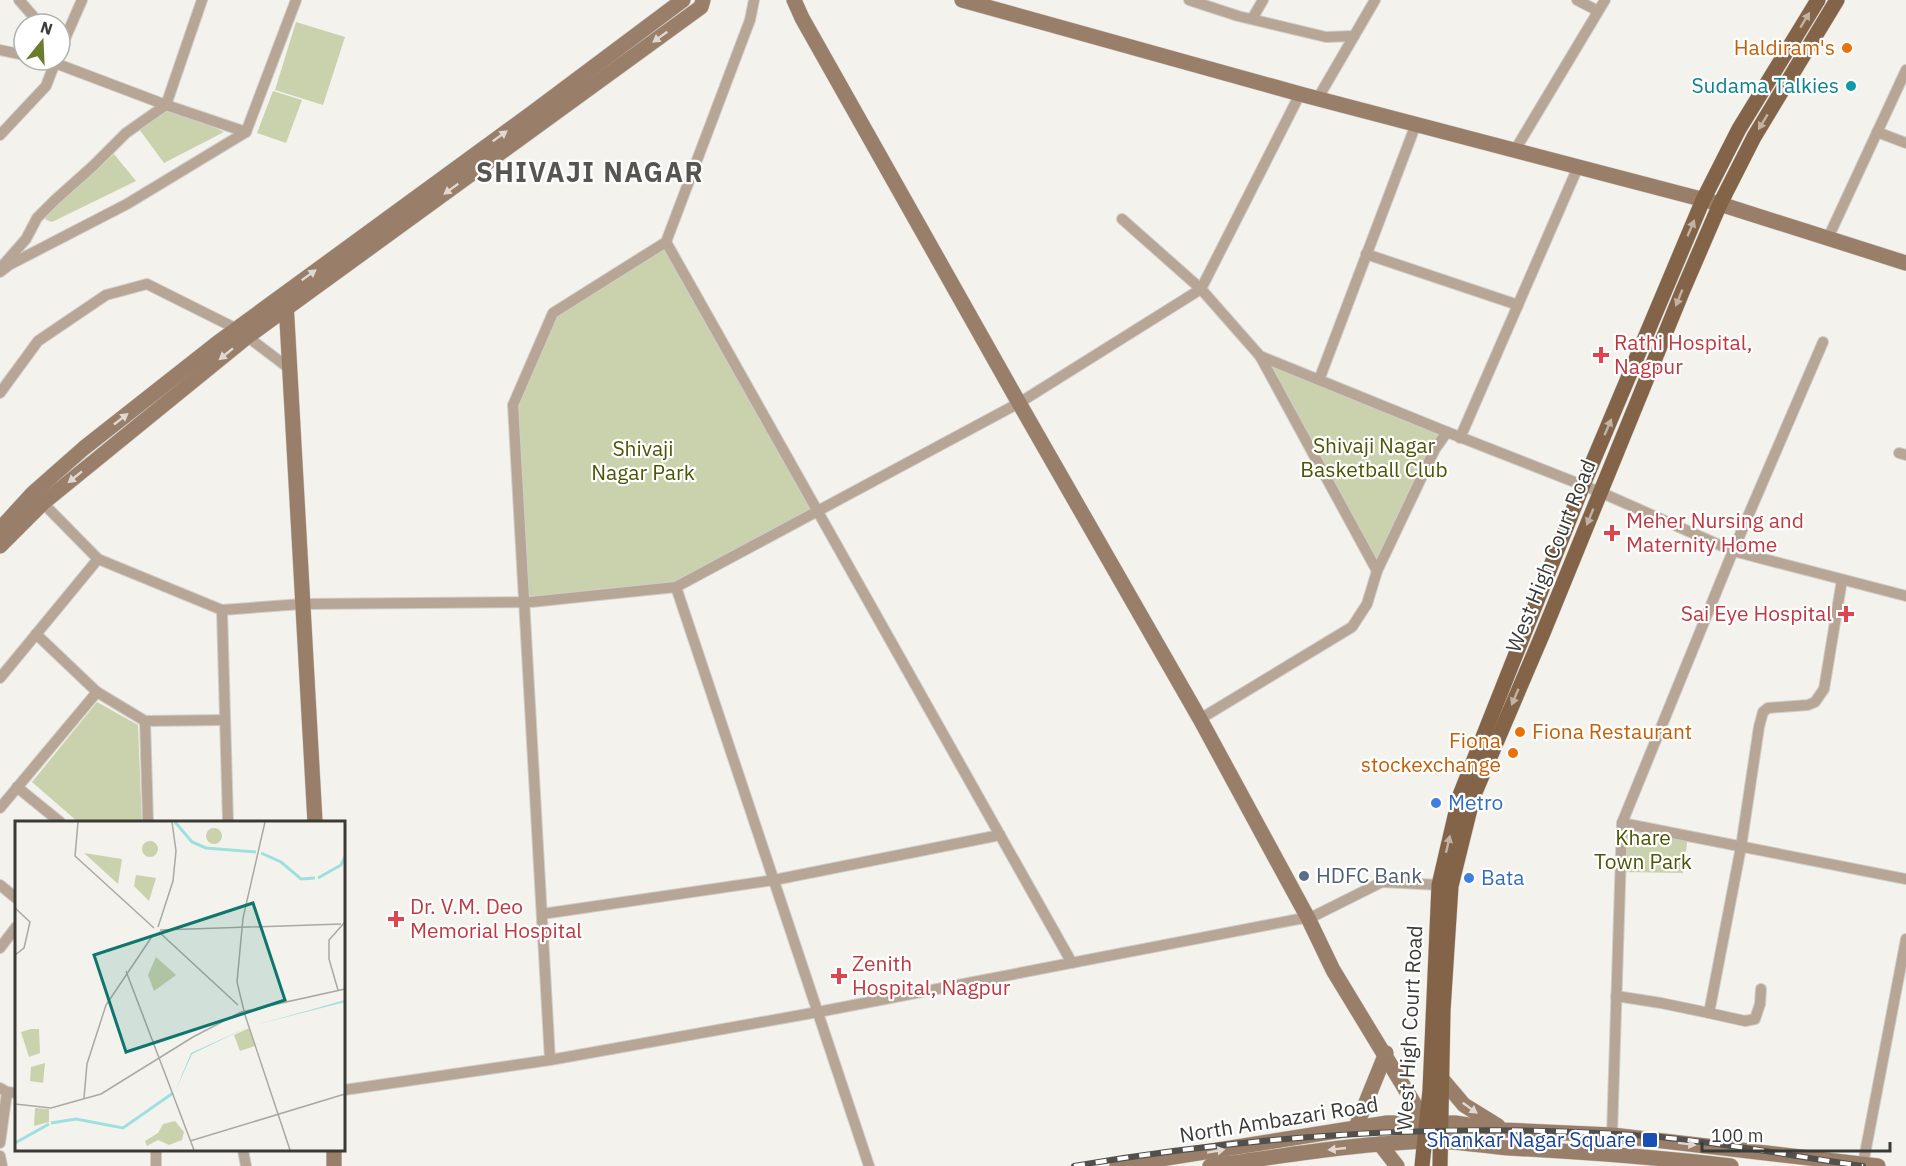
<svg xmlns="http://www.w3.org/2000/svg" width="1906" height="1166" font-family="'IBM Plex Sans',sans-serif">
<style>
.park{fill:#cad2ad}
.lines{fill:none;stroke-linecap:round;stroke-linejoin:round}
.street-casing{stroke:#cfcdc8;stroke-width:12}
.secondary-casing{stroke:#cfcdc8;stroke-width:16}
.primary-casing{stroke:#cfcdc8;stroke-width:16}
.street{stroke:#b7a596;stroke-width:10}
.secondary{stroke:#997f69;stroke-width:15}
.primary{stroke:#836449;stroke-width:15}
.rail-casing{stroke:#51504d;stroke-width:6}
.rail{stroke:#fff;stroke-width:4;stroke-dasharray:11;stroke-linecap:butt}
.oneway{fill:#c1b2a4}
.oneway2{fill:#e0d9d2}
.food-dot{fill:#e8710a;stroke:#fff;stroke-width:2}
.culture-dot{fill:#0f9aa8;stroke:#fff;stroke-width:2}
.health-dot{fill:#e0444e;stroke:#fff;stroke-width:2}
.shop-dot{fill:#3f7fe0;stroke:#fff;stroke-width:2}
.service-dot{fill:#5c6f8a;stroke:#fff;stroke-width:2}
.transit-dot{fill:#1a4fb4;stroke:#fff;stroke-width:2}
.labels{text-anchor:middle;stroke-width:4.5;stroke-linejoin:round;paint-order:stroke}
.food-label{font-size:21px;fill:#c56008;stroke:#fff;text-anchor:end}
.culture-label{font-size:21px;fill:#0d838f;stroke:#fff;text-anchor:end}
.health-label{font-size:21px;fill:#be3a42;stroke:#fff;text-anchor:start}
.park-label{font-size:21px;fill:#4d5606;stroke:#fff}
.street-label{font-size:21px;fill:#3a3a37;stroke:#fff}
.shop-label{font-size:21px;fill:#366cbe;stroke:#fff;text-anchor:start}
.service-label{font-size:21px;fill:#4e5e75;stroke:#fff;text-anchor:start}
.transit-label{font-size:21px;fill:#164399;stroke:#fff;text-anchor:end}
.district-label{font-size:27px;font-weight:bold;letter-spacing:1.5px;fill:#575550;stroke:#fff}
.inset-river{fill:none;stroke:#9ee0df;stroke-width:3}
.inset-road{fill:none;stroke:#aaa8a4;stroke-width:1.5}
.view{fill:#0f766e;fill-opacity:0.15;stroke:#0f766e;stroke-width:3}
.inset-edge{fill:none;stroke:#3a3a37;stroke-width:3}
</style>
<rect width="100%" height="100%" fill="#f4f2ec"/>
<g class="park">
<polygon points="296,22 345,37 323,105 275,90"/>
<polygon points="273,91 302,100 286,143 257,133"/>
<polygon points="166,109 196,119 224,132 164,163 139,129"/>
<polygon points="114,154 136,181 52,222 46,220 45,217 49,211"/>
<polygon points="666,243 816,510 676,587 524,602 513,405 553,313"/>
<polygon points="1260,356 1441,434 1376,562"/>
<polygon points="97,702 138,725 142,822 78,822 32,782"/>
<polygon points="1622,823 1688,836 1683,873 1620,872"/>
</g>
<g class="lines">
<defs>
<g id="street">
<polyline points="19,0 40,24"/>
<polyline points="1189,0 1238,16 1326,37 1354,36"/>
<polyline points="1577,0 1598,11"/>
<polyline points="1252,19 1263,0"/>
<polyline points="0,50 24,55"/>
<polyline points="60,50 82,0"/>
<polyline points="47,60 166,105 202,0"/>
<polyline points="1318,98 1375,0"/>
<polyline points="1877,132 1906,143"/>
<polyline points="0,135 46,86 56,60"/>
<polyline points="1515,150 1605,0"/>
<polyline points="1122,219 1201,289 1260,356 1377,571"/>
<polyline points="1828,238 1906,70"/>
<polyline points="666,242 1072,963"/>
<polyline points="1366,254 1518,305"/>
<polyline points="4,264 26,239 37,218 55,200 93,166 126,133 166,105 246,132"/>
<polyline points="0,272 9,265 127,204 246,132 296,0"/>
<polyline points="1260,356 1447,432 1600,492 1733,551 1906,596"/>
<polyline points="1319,380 1416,124"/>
<polyline points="0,393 38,341 106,295 147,284 237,329 290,369"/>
<polyline points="1460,438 1578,167"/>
<polyline points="1899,453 1906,455"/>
<polyline points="39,499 98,559 222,610 302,604 531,602 676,587 1019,403 1201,289 1300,94"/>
<polyline points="676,587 869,1166"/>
<polyline points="222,610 228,822"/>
<polyline points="36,634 97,692 145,721 225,720"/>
<polyline points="0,678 98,559"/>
<polyline points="1200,719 1352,627 1367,604 1377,571 1435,449 1447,432"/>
<polyline points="145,721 148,822"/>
<polyline points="17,787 60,822"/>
<polyline points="0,808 97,692"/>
<polyline points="1622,823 1906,879"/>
<polyline points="0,885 16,898"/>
<polyline points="542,914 774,880 1000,835"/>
<polyline points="0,948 16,927"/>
<polyline points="1616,996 1661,1003 1709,1013 1741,847 1759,727 1763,712 1768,708 1808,705 1815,702 1824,689 1842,580"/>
<polyline points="1709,1013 1745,1021 1755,1019 1760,1004 1761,989"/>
<polyline points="550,1060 513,405 553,313 666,242 750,20 754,0"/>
<polyline points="0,1088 7,1092 16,1093"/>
<polyline points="344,1090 550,1060 818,1012 1314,916 1382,882 1439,885"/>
<polyline points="1612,1135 1622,823 1733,551 1823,342"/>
<polyline points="0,1143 7,1092"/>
<polyline points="243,1150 246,1166"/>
<polyline points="0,1156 2,1166"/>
<polyline points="1863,1164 1906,939"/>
<polyline points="156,1166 156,1150"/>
</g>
<g id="secondary">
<polyline points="794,0 802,18 1019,403 1200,719 1308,918 1333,970 1418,1110 1439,1113"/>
<polyline points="962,0 1300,94 1720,204 1906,263"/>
<polyline points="286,302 315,822"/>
<polyline points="0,529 33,493 84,448 220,341 532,113 683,0"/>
<polyline points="0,546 43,503 247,337 701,7 703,0"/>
<polyline points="1442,1079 1464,1105 1498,1126"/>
<polyline points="1356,1127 1386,1053"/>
<polyline points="1380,1144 1397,1166"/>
<polyline points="334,1150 334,1166"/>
<polyline points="1117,1166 1387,1123 1455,1123 1503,1130 1612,1135 1878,1166"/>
<path d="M1210,1166C1284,1156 1357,1143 1432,1141C1457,1141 1483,1146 1509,1148C1583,1152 1657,1157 1731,1166"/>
</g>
<g id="primary">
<polyline points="1422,1166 1430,1090 1439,885 1460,795 1583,485 1703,200 1739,129 1818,0"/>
<polyline points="1440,1166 1443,1010 1451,886 1473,797 1543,633 1683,290 1720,204 1754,137 1837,0"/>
</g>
</defs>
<use href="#street" class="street-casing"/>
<use href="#secondary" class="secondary-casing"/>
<use href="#primary" class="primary-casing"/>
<use href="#street" class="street"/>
<use href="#secondary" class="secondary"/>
<use href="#primary" class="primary"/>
<defs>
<path id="rail" d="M1074,1166C1263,1134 1456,1122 1648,1136C1720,1142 1792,1156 1863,1166"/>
</defs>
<use href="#rail" class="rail-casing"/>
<use href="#rail" class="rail"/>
</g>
<defs><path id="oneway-solid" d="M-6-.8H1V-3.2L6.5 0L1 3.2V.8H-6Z" transform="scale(1.5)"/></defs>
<g class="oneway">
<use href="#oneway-solid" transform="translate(1805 20) rotate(-59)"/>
<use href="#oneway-solid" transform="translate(1763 122) rotate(121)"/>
<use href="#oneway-solid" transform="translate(1691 228) rotate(-67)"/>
<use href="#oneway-solid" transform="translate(1679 298) rotate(112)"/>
<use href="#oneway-solid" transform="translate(1608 427) rotate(-67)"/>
<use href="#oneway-solid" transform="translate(1590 517) rotate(112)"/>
<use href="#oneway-solid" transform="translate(1515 697) rotate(113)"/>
<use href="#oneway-solid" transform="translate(1448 844) rotate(-77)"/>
</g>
<g class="oneway2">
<use href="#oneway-solid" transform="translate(660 37) rotate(144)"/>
<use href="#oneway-solid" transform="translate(500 136) rotate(-36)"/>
<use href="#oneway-solid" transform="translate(451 189) rotate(144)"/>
<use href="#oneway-solid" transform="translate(309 275) rotate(-36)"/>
<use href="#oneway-solid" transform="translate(226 354) rotate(141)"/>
<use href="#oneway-solid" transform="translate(121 419) rotate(-38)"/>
<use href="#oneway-solid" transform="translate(75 477) rotate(141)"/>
<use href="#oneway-solid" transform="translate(1470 1108) rotate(36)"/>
<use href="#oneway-solid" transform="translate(1687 1144) rotate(7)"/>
<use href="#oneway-solid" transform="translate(1337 1149) rotate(174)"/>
<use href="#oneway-solid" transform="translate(1216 1151) rotate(-10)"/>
</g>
<g class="food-dot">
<circle cx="1847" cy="48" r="6"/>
<circle cx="1520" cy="732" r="6"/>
<circle cx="1513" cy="753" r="6"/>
</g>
<circle class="culture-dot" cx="1851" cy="86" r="6"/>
<g class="health-dot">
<path d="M1598 346h6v6h6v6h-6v6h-6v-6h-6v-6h6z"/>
<path d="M1609 524h6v6h6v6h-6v6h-6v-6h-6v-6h6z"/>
<path d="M1843 605h6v6h6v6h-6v6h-6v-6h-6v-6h6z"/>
<path d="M393 910h6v6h6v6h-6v6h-6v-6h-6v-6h6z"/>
<path d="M836 967h6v6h6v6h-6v6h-6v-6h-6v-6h6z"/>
</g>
<g class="shop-dot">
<circle cx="1436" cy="803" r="6"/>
<circle cx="1469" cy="878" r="6"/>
</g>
<circle class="service-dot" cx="1304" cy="876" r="6"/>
<rect class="transit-dot" x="1642" y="1132" width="16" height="16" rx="3"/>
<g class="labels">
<g class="food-label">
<text x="1835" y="55">Haldiram's</text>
<text x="1532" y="739" text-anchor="start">Fiona Restaurant</text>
<text x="1501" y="748">Fiona<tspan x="1501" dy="24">stockexchange</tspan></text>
</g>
<g class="culture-label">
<text x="1839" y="93">Sudama Talkies</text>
</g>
<g class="health-label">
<text x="1614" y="350">Rathi Hospital,<tspan x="1614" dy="24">Nagpur</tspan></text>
<text x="1626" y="528">Meher Nursing and<tspan x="1626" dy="24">Maternity Home</tspan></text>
<text x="1832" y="621" text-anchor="end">Sai Eye Hospital</text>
<text x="410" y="914">Dr. V.M. Deo<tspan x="410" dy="24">Memorial Hospital</tspan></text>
<text x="852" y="971">Zenith<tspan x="852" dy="24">Hospital, Nagpur</tspan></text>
</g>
<g class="park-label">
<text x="1374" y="453">Shivaji Nagar<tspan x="1374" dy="24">Basketball Club</tspan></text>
<text x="643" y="456">Shivaji<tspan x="643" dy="24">Nagar Park</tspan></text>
<text x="1643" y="845">Khare<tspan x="1643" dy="24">Town Park</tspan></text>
</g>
<g class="street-label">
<text transform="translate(1551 556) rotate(-68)" y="7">West High Court Road</text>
<text transform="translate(1410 1028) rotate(-87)" y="7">West High Court Road</text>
<text transform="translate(1279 1120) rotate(-9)" y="7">North Ambazari Road</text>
</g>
<g class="shop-label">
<text x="1448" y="810">Metro</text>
<text x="1481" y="885">Bata</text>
</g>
<g class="service-label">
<text x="1316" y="883">HDFC Bank</text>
</g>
<g class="transit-label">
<text x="1636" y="1147">Shankar Nagar Square</text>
</g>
<g class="district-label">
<text x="590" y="182">SHIVAJI NAGAR</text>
</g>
</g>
<g transform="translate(15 821)">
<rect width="330" height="330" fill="#f4f2ec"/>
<path d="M191 15a8 8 0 1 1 16 0a8 8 0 1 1-16 0ZM127 28a8 8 0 1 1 16 0a8 8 0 1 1-16 0ZM69,32L107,38L103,63ZM121,54L141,57L134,80L119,65ZM141,136L161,154L139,170L133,154ZM234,207L240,225L225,230L219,214ZM16,208H24L25,232L14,236L6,211ZM30,242L28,262L15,260L16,246ZM20,287L34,288V301L19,305ZM160,300L169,311L167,319L154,324L143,319L132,325L130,320L143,312L148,303Z" fill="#cad2ad"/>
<path d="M330,179V181L236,205L295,189ZM233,206L177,233L159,273L176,232Z" fill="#9ee0df"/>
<path class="inset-river" d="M160,1L177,21L191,27L241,31M246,32L266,41L286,58L300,57M303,57L326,44L330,36M36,302L61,298L108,307L158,272M0,322L34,303"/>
<path class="inset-road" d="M63,1L60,35L139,107M250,1L228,97L222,161L230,194L275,329M0,87L15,101L9,127L0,134M143,106L158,60L161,30L157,1M145,109L326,103M144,111L223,184M111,150L179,329M323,169L314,138V119L330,101M69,277L72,243L91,184L138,114M0,283L36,287L86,273L178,216L226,191L330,168M175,320L330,273"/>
<path class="view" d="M238,82L270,179L111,231L79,134Z"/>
<rect width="330" height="330" class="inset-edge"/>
</g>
<g transform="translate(42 42) rotate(18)"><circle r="28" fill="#ffffff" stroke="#b0b0af" stroke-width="1.5"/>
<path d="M0-4.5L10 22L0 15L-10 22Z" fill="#6a7d2d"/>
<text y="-9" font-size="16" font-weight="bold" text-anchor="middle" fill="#3a3a37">N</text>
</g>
<path d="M1702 1142v9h188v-9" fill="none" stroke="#3a3a37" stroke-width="3"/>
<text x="1711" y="1142" font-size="18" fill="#3a3a37" stroke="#ffffff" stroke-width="4.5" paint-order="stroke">100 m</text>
</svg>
